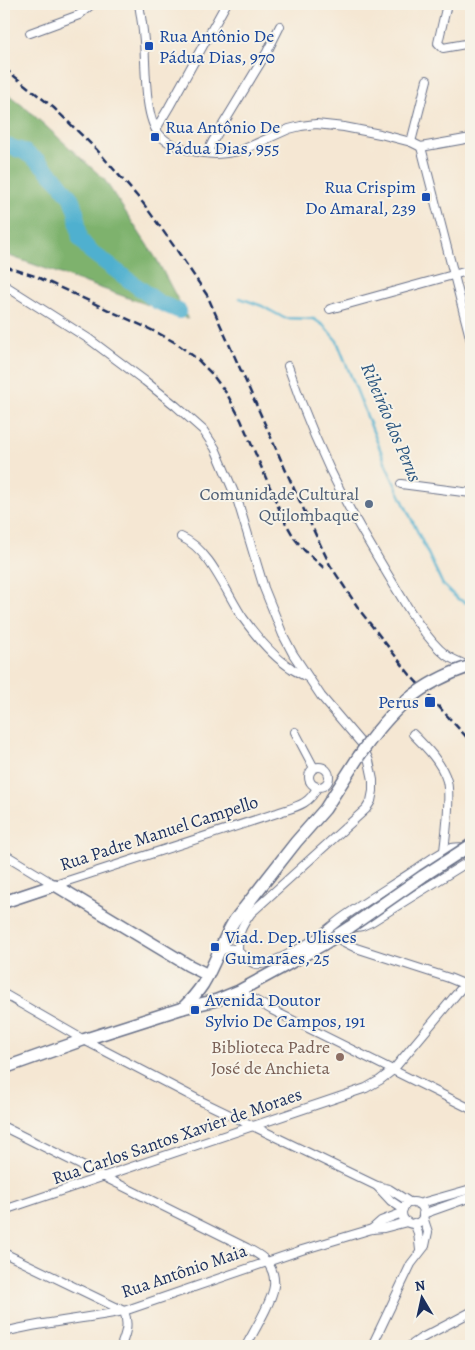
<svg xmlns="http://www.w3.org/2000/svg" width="475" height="1350" font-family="Alegreya,serif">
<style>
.forest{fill:#7eb26d;stroke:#4c7066}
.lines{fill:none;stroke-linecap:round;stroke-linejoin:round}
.stream{stroke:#50b0cf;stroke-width:2.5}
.river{stroke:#50b0cf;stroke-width:16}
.street-casing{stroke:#676f87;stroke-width:10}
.secondary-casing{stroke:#676f87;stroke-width:14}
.street{stroke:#fff;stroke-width:8}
.secondary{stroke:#fff;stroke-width:11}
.rail{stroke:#1b2f5e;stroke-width:2.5;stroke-dasharray:8 4;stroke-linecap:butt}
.secondary-bridge-casing{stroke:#676f87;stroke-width:14;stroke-linecap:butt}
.secondary-bridge{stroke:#fff;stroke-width:11}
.transit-dot{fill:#1a4fb4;stroke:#f7f3e8;stroke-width:2}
.service-dot{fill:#5c6f8a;stroke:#f7f3e8;stroke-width:2}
.education-dot{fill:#8d6e63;stroke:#f7f3e8;stroke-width:2}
.labels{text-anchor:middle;stroke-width:4;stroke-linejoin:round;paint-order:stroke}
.transit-label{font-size:18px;fill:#164399;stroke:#f7f3e8;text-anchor:start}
.service-label{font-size:18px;fill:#4e5e75;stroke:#f7f3e8;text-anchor:end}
.street-label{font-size:18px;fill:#1b2f5e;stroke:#f7f3e8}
.education-label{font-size:18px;fill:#785e54;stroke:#f7f3e8;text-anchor:end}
.water-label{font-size:19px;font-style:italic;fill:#2b5680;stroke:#f7f3e8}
</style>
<rect width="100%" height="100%" fill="#f7f3e8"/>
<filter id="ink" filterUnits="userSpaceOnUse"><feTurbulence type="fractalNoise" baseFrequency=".02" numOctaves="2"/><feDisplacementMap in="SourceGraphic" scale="10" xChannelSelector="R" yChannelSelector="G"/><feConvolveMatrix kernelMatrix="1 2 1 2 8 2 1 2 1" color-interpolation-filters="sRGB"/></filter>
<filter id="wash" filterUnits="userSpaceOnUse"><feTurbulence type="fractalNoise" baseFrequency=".0096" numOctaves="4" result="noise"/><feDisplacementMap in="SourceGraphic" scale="20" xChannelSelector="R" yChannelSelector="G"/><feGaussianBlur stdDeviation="1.12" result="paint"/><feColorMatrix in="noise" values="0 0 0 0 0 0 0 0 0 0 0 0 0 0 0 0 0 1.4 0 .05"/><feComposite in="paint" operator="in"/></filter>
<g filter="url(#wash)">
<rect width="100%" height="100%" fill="#f5e7d3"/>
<polygon class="forest" points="4,91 28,110 104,179 157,260 188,319 4,254"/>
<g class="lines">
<polyline class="stream" points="240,298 262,306 284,318 314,319 324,326 337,341 390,474 443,585 458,599 471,605"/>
<polyline class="river" points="4,145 23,151 38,161 58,181 71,198 76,212 80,239 90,251 158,302 179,311"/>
</g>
</g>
<g filter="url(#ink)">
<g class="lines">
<defs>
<g id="street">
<path d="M139,4C141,16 143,29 144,41C146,65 144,117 159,134C167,144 178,147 189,150C206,155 225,155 242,150L289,129L301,126L316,124L344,127L380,134L411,142L421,147L471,138"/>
<polyline points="447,4 438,43 443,48 471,43"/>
<polyline points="30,33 79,15 92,4"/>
<polyline points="156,129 169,107 226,4"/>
<polyline points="411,142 427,80"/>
<polyline points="421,147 471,341"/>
<polyline points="207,153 213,141 267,52 280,26"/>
<path d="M4,285L89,339L145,381L176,406L203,430L215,448L238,502L264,588L283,635L293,654L321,696L361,743L364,749L369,761L373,780V791L371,801L366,809L251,913C241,927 238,933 238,951"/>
<polyline points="330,309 471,270"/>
<path d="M288,366C304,413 323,458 346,502C359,527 374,551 388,575C402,598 424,638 446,655C453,660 462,663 470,667"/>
<polyline points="401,484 471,493"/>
<path d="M181,537C210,549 226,593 243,618C256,636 272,656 291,668C296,672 302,674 307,677"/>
<polyline points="295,732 314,768"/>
<path d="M413,734C426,747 442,763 447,781C451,798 446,833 444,851"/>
<circle cx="319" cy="777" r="10"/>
<path d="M4,854L55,885L277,813C294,807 310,805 317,787"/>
<polyline points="351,928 362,926 371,922 471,860"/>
<polyline points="336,937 342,941 356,948 449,978 471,987"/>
<path d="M220,951C240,942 240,960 256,964C269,967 306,945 318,937C326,931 334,924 342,918C366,901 391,886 415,870C427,862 439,852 452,848C457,847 462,847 467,848"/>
<polyline points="239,991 272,1010 471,1109"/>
<polyline points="4,994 84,1040 199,1100 377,1186 389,1189 411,1203"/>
<path d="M4,1127L247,1248C254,1252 261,1255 266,1261C272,1268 275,1277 274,1286C272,1302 254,1331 246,1346"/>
<polyline points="377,1186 391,1201 403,1209"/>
<circle cx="413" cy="1213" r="11"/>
<polyline points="418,1204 471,1189"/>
<polyline points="4,1210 366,1088 380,1080 393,1070 464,985"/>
<polyline points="423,1214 471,1197"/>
<polyline points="414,1223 418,1233 420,1250"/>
<polyline points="372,1229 381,1221 402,1213"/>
<path d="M4,1253L124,1311C129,1324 126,1333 121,1346"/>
<path d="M4,1332C43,1322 84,1319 124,1311L302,1250L372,1229L384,1228L407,1222"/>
<polyline points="372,1346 411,1264 425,1246 428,1232 423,1217"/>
<polyline points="410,1346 420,1339 471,1312"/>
</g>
<g id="secondary">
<polyline points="4,902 55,885 188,965 208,975"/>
<path d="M183,1008C190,1001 197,993 203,984C215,964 222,941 234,921L296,842L325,809L359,756"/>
<polyline points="4,1068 83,1040 183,1008 217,1000 239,991 281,968 322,945 350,927"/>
</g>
</defs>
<use href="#street" class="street-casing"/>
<use href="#secondary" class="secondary-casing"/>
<use href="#street" class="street"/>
<use href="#secondary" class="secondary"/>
<g class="rail">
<polyline points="4,68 54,108 97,150 143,203 176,249 207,295 295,491 330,565 361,612 411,676 471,742"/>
<polyline points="4,266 35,276 158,333 176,343 196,358 211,373 227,394 241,420 284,520 295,539 304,550 324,568"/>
</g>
<defs>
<g id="secondary-bridge">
<path d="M359,756C390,711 418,683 471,666"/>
<polyline points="350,927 423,876 471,845"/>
</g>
</defs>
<use href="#secondary-bridge" class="secondary-bridge-casing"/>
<use href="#secondary-bridge" class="secondary-bridge"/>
</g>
</g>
<g class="transit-dot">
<rect x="144" y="41" width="10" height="10" rx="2.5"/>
<rect x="150" y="132" width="10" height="10" rx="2.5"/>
<rect x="421" y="192" width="10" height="10" rx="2.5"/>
<rect x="424" y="696" width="12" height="12" rx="2.5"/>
<rect x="210" y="942" width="10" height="10" rx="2.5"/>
<rect x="190" y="1005" width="10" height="10" rx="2.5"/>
</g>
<circle class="service-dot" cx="369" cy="504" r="5"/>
<circle class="education-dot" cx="340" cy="1057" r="5"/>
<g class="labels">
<g class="transit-label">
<text x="159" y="42">Rua Antônio De<tspan x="159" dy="21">Pádua Dias, 970</tspan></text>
<text x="165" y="133">Rua Antônio De<tspan x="165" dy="21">Pádua Dias, 955</tspan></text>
<text x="416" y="193" text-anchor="end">Rua Crispim<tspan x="416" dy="21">Do Amaral, 239</tspan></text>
<text x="419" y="708" text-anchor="end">Perus</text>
<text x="225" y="943">Viad. Dep. Ulisses<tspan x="225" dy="21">Guimarães, 25</tspan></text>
<text x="205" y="1006">Avenida Doutor<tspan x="205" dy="21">Sylvio De Campos, 191</tspan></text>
</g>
<g class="service-label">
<text x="359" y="500">Comunidade Cultural<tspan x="359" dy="21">Quilombaque</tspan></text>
</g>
<g class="street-label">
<text transform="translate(159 833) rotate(-18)" y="6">Rua Padre Manuel Campello</text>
<text transform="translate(177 1136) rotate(-19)" y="6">Rua Carlos Santos Xavier de Moraes</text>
<text transform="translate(184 1271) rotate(-19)" y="6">Rua Antônio Maia</text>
</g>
<g class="education-label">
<text x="330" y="1053">Biblioteca Padre<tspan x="330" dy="21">José de Anchieta</tspan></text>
</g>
<g class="water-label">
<text transform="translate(392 422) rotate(67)" y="7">Ribeirão dos Perus</text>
</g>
</g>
<rect width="475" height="1350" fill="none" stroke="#f7f3e8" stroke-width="20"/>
<g transform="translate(422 1298) rotate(351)" stroke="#f7f3e8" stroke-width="4" paint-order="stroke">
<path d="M0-4L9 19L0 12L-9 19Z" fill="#1b2f5e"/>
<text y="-8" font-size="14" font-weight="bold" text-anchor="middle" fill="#1b2f5e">N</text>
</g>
</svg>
